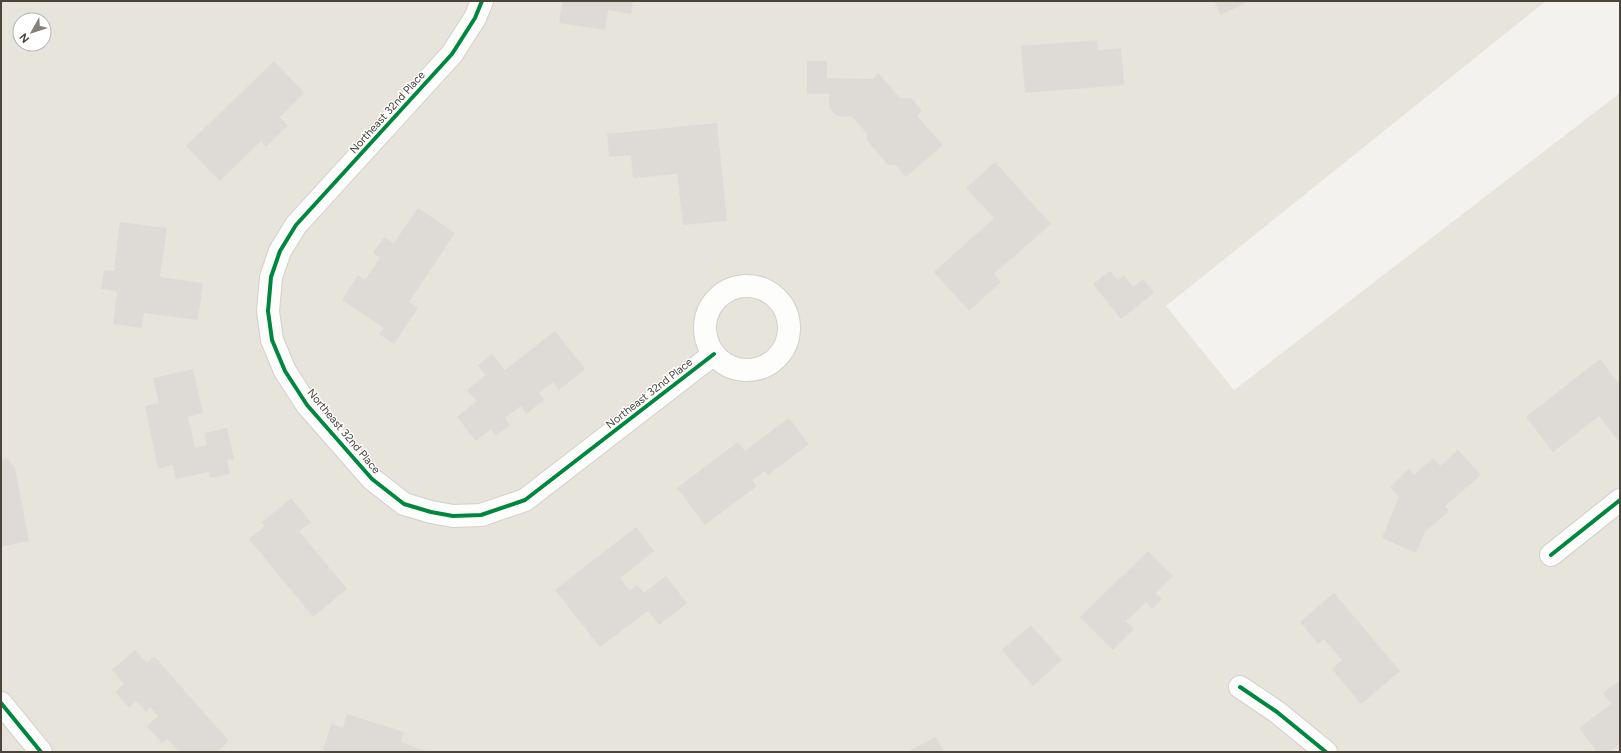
<svg xmlns="http://www.w3.org/2000/svg" width="1621" height="753" font-family="Figtree,sans-serif">
<style>
.residential{fill:#e7e4dc;fill-rule:evenodd}
.building{fill:#dedbd6}
.lines{fill:none;stroke-linecap:round;stroke-linejoin:round}
.minor-casing{stroke:#d2d0cb;stroke-width:24}
.minor{stroke:#fdfdfc;stroke-width:22}
.cycleway-casing{stroke:#fff;stroke-width:6}
.cycleway{stroke:#00873e;stroke-width:4}
.labels{text-anchor:middle;stroke-width:3;stroke-linejoin:round;paint-order:stroke}
.street-label{font-size:11px;fill:#4b4439;stroke:#fff}
</style>
<rect width="100%" height="100%" fill="#f4f2ee"/>
<path class="residential" d="M1,1H1546L1166,306L1234,390L1620,93V752H1ZM20,20H44V44H20Z"/>
<g class="building">
<polygon points="562,1 633,1 631,14 608,10 605,30 559,23"/>
<polygon points="1214,1 1249,1 1221,15"/>
<polygon points="1097,40 1098,50 1121,48 1124,85 1025,93 1021,46"/>
<polygon points="274,61 305,93 280,117 288,126 266,147 261,141 220,181 186,146"/>
<polygon points="807,61 827,61 827,78 873,79 878,73 900,98 911,98 922,111 917,116 943,145 906,177 896,165 888,165 867,140 867,133 852,117 837,116 829,107 829,94 807,94"/>
<polygon points="717,123 727,221 683,225 677,174 633,178 631,155 609,157 607,134"/>
<polygon points="995,162 1051,224 994,274 1001,282 969,311 934,272 994,218 966,188"/>
<polygon points="418,208 455,233 409,302 418,308 394,344 379,334 384,328 342,300 358,275 365,280 380,258 373,253 384,237 394,243"/>
<polygon points="120,222 167,228 160,277 203,283 198,320 144,313 142,328 113,324 117,291 101,289 104,270 114,271"/>
<polygon points="1110,271 1118,280 1124,275 1133,287 1143,279 1154,293 1121,319 1093,284"/>
<polygon points="555,331 585,369 559,390 553,382 539,393 544,400 526,414 521,406 505,418 510,425 496,436 491,429 476,441 457,417 477,401 467,390 485,375 478,365 492,354 505,370"/>
<polygon points="1600,359 1620,385 1620,438 1618,440 1599,416 1553,452 1526,417"/>
<polygon points="193,369 203,413 188,417 195,448 207,445 205,433 227,428 234,459 227,460 230,474 210,478 209,472 176,479 173,465 158,469 145,406 159,403 153,378"/>
<polygon points="789,418 809,444 768,475 765,471 752,480 757,486 705,525 677,488 738,442 745,451"/>
<polygon points="1458,450 1481,475 1445,506 1449,511 1425,532 1416,553 1382,538 1399,497 1390,487 1409,469 1414,475 1433,458 1440,466"/>
<polygon points="7,458 15,468 29,541 1,547 1,460"/>
<polygon points="291,498 311,522 299,531 347,589 313,617 249,539 265,526 262,522"/>
<polygon points="636,527 654,551 620,578 630,591 637,585 644,593 666,576 687,603 659,625 648,611 600,647 555,590"/>
<polygon points="1148,551 1173,576 1156,593 1162,599 1152,609 1146,602 1126,621 1134,629 1113,650 1080,617"/>
<polygon points="1334,593 1400,671 1361,704 1332,669 1342,660 1324,639 1318,644 1300,622"/>
<polygon points="1031,625 1062,660 1033,686 1002,650"/>
<polygon points="135,650 147,663 154,656 229,741 217,752 179,752 167,739 162,743 147,726 158,716 150,707 146,712 136,701 129,708 115,692 124,684 112,670"/>
<polygon points="1620,680 1620,744 1609,752 1597,752 1579,728 1611,704 1603,693"/>
<polygon points="347,714 404,732 401,742 429,752 329,752 323,750 331,724 343,728"/>
<polygon points="936,737 944,752 907,752"/>
</g>
<g class="lines">
<defs>
<g id="minor">
<polyline points="482,1 475,18 452,54 296,225 280,251 271,277 268,311 272,340 285,371 307,405 372,479 404,504 431,512 453,516 481,515 525,500 714,354"/>
<circle cx="747" cy="328" r="42"/>
<polyline points="1551,555 1620,500"/>
<polyline points="1240,687 1277,712 1326,752"/>
<polyline points="1,703 41,752"/>
</g>
</defs>
<use href="#minor" class="minor-casing"/>
<use href="#minor" class="minor"/>
<defs>
<g id="cycleway">
<polyline points="482,1 475,18 452,54 296,225 280,251 271,277 268,311 272,340 285,371 307,405 372,479 404,504 431,512 453,516 481,515 525,500 714,354"/>
<polyline points="1551,555 1620,500"/>
<polyline points="1240,687 1277,712 1326,752"/>
<polyline points="1,703 41,752"/>
</g>
</defs>
<use href="#cycleway" class="cycleway-casing"/>
<use href="#cycleway" class="cycleway"/>
</g>
<g class="labels">
<g class="street-label">
<text transform="translate(387 112) rotate(-48)" y="4">Northeast 32nd Place</text>
<text transform="translate(649 393) rotate(-38)" y="4">Northeast 32nd Place</text>
<text transform="translate(344 431) rotate(50)" y="4">Northeast 32nd Place</text>
</g>
</g>
<rect width="1621" height="753" fill="none" stroke="#4b4439" stroke-width="4"/>
<g transform="translate(32 32) rotate(231)"><circle r="19" fill="#ffffff" stroke="#b7b4b0"/>
<path d="M0-3L7 15L0 10L-7 15Z" fill="#868178"/>
<text y="-6" font-size="11" font-weight="bold" text-anchor="middle" fill="#4b4439">N</text>
</g>
</svg>
